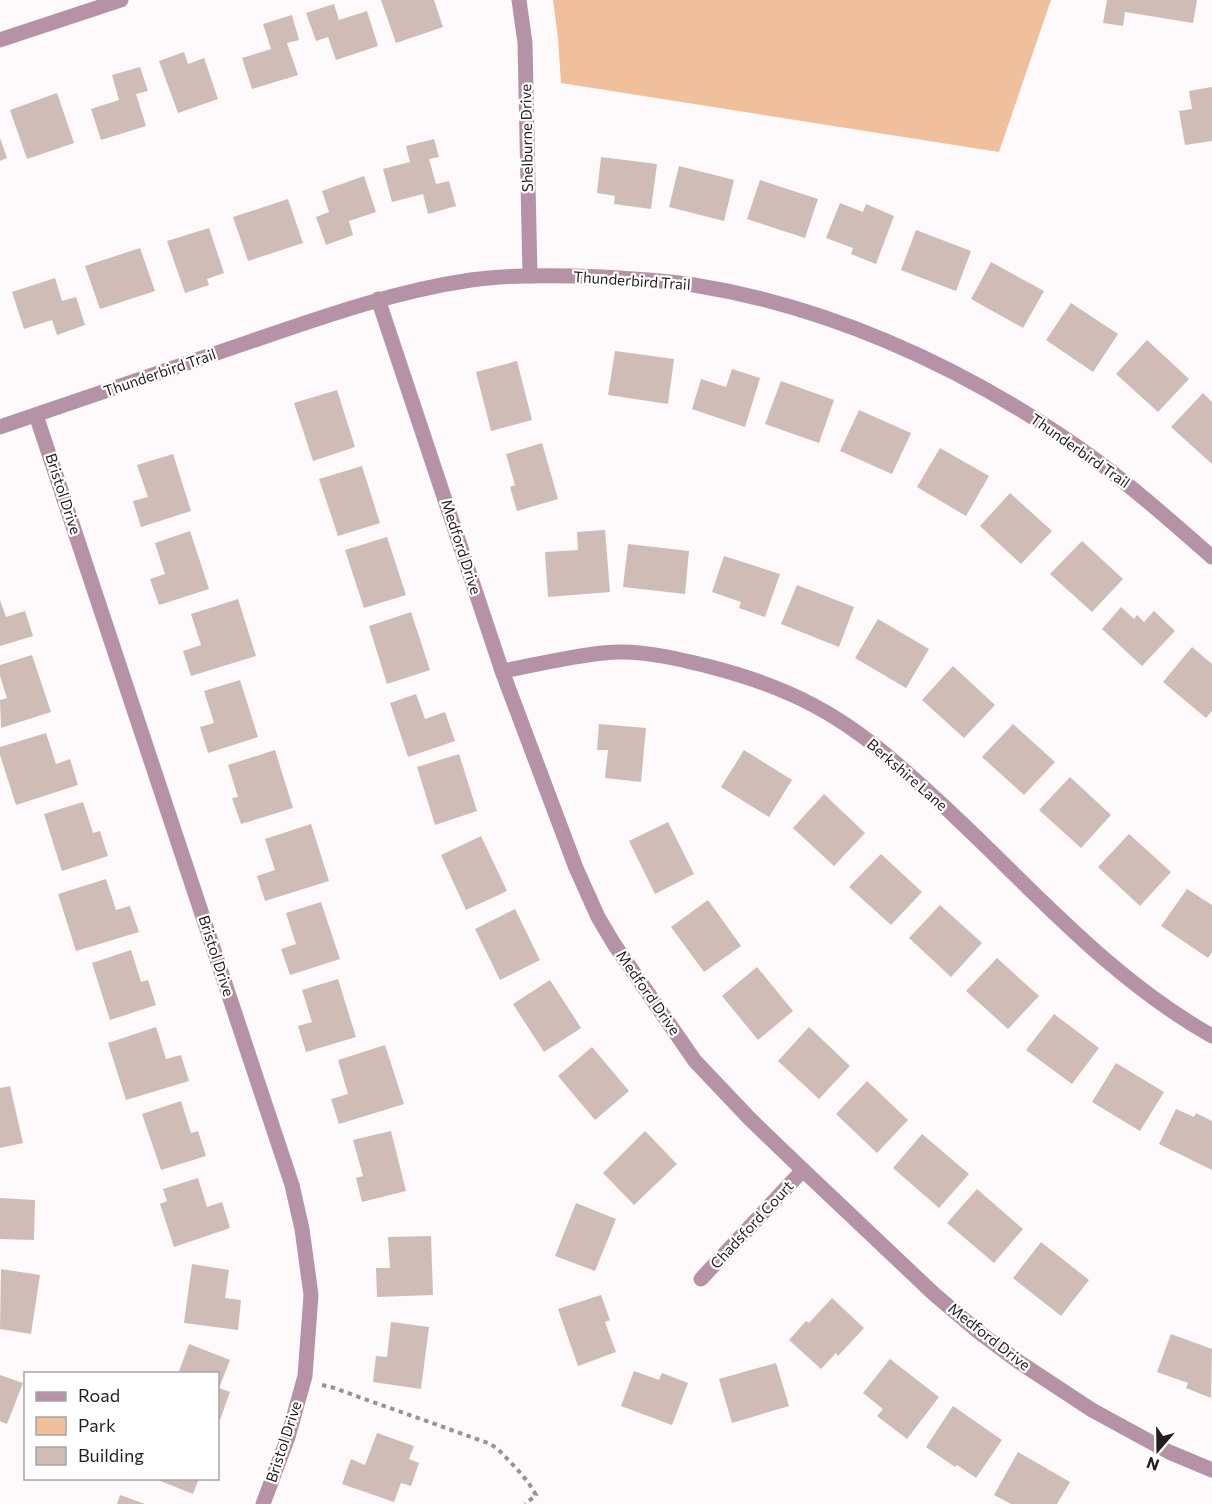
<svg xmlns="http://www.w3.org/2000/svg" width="1212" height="1504" font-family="Commissioner,sans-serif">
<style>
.green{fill:#efc09b}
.building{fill:#d0bcb7}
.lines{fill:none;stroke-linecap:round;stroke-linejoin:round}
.path{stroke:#999293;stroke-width:4;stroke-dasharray:4.5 4.5;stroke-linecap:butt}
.minor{stroke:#b692a6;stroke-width:15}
.labels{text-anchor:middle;stroke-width:4.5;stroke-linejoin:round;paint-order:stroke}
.street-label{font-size:15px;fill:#241c1d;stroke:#fff}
</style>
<rect width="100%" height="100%" fill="#fef9fa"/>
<polygon class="green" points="553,0 1051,0 999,152 561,83 558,38"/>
<g class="building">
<polygon points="381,0 434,0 443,27 396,43"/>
<polygon points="1107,0 1197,0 1193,23 1125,12 1123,26 1103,23"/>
<polygon points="334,4 339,20 367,11 378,46 336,60 328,37 316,41 306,13"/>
<polygon points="292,15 299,40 287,43 298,75 252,89 242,58 271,49 263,24"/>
<polygon points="184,52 188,64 204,58 218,99 178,113 159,61"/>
<polygon points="140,67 148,91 136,94 146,126 101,140 91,109 119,100 112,75"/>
<polygon points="1212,87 1212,141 1185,145 1179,111 1192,109 1189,91"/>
<polygon points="57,93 74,143 27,159 10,110"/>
<polygon points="0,138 7,158 0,161"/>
<polygon points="434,139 439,157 429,159 436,184 449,181 456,206 428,214 423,194 392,202 383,169 410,162 406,146"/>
<polygon points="601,157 657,164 651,209 614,204 615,196 597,193"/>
<polygon points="679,166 734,180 724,221 669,207"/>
<polygon points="364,176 376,212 349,221 353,235 326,245 316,217 329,212 322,191"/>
<polygon points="760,180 818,199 805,238 747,219"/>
<polygon points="288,199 303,243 248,261 233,217"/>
<polygon points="840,203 863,212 866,204 894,216 876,264 851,254 853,248 826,238"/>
<polygon points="209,228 224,273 207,279 209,285 185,293 167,241"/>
<polygon points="916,230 971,251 956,291 901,270"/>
<polygon points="140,248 155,291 100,309 85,266"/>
<polygon points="991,262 1044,291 1023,328 971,299"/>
<polygon points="55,278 62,301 76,297 85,325 57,335 52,320 24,329 12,292"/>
<polygon points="1071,303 1118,334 1093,372 1046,340"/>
<polygon points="1147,340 1189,379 1158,412 1116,374"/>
<polygon points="615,351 674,359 668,404 608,395"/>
<polygon points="517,361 532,420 491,431 476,372"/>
<polygon points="732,369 760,378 745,427 692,409 701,379 726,387"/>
<polygon points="781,381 834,400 819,443 765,424"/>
<polygon points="337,390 355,447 313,461 294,403"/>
<polygon points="1203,393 1212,402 1212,464 1171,427"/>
<polygon points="859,410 911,433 892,474 840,451"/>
<polygon points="542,443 558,499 517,511 510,487 515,485 506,454"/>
<polygon points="940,448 989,476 966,516 917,487"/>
<polygon points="173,454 191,511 141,527 133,501 148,497 137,465"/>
<polygon points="362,466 380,523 338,536 319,479"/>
<polygon points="1010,493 1052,531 1021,564 980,526"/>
<polygon points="605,530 610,592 548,597 545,552 578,550 577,532"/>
<polygon points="190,531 209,589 159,605 150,579 165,574 155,543"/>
<polygon points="387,537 406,595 364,608 345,550"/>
<polygon points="1082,541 1123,579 1092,612 1050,574"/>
<polygon points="628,544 689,551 685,594 623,587"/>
<polygon points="724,556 780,574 765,617 739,608 741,602 712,592"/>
<polygon points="797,585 854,607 839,647 781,624"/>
<polygon points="238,599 256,656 191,676 183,651 201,645 191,614"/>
<polygon points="0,600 6,617 25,611 33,636 0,646"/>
<polygon points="1121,607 1134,619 1137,615 1144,622 1154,611 1175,631 1142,666 1102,629"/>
<polygon points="411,612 430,670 387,684 369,626"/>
<polygon points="878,619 929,649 906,688 855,658"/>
<polygon points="1192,647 1212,664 1212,711 1206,718 1163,682"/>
<polygon points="32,655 51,712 1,728 0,700 7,698 0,676 0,665"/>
<polygon points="953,666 995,705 964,738 922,700"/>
<polygon points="240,680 258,737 208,753 200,727 214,723 204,691"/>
<polygon points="416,694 425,719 445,712 455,741 408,757 390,703"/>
<polygon points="599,724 646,728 641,782 605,778 608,750 597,750"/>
<polygon points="1013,724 1055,762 1024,795 982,757"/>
<polygon points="46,733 56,764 70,759 78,785 16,805 0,755 0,747"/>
<polygon points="275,750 293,808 241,824 232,798 238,797 228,765"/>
<polygon points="744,750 792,780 769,817 721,787"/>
<polygon points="459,754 477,811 435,825 417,767"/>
<polygon points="1070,777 1111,815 1081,848 1039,810"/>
<polygon points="824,794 865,833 834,866 793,828"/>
<polygon points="83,802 93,833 100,831 108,856 62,871 44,814"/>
<polygon points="668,822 694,874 655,894 629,841"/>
<polygon points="311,824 329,881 265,901 257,876 275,870 265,839"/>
<polygon points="1129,834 1171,872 1140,906 1098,867"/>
<polygon points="481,836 507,891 466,910 441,855"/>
<polygon points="881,854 922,892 891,925 849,887"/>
<polygon points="106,879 116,910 130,906 139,932 76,951 58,894"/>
<polygon points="1187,889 1212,905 1212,952 1208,958 1161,926"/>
<polygon points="708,900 741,946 704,972 671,927"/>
<polygon points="321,902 340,959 290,975 281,949 296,944 286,913"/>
<polygon points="940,905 982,943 951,977 909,938"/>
<polygon points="515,909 540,960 500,980 475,929"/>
<polygon points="131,950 141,982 148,980 156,1005 110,1020 92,963"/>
<polygon points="997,958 1039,996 1008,1029 966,991"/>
<polygon points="757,967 793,1011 758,1040 722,996"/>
<polygon points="338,979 356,1037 306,1052 298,1026 312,1022 302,990"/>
<polygon points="550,980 581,1028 544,1052 513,1004"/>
<polygon points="1054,1014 1099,1048 1072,1084 1026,1050"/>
<polygon points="156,1027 166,1059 181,1055 189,1081 126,1100 108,1043"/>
<polygon points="809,1027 850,1066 819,1099 778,1061"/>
<polygon points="385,1045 404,1104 339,1124 331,1099 348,1094 338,1060"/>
<polygon points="592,1047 629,1091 595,1120 558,1076"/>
<polygon points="1116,1063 1164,1092 1140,1131 1092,1102"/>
<polygon points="867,1081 908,1120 877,1153 836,1114"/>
<polygon points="10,1086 23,1143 0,1148 0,1088"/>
<polygon points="181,1101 191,1133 198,1131 206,1156 161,1170 142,1114"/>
<polygon points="1176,1109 1194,1117 1196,1113 1212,1121 1212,1170 1159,1144"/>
<polygon points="391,1131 406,1191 362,1202 356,1178 363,1176 353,1140"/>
<polygon points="645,1131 677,1164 634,1205 603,1173"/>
<polygon points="922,1134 969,1174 939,1208 893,1168"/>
<polygon points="198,1178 207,1207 222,1202 230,1228 174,1247 160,1204 167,1201 163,1189"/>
<polygon points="977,1189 1023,1229 994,1263 947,1223"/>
<polygon points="0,1198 35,1200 34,1240 0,1239"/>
<polygon points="576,1203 616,1219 595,1271 555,1256"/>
<polygon points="431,1236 433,1295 377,1297 376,1268 390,1268 388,1237"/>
<polygon points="1041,1242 1089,1280 1061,1316 1013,1278"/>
<polygon points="192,1264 229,1270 225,1298 241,1300 238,1330 184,1323"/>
<polygon points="1,1269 40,1275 31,1334 0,1329"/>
<polygon points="601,1295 610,1320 605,1322 616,1352 578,1366 558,1309"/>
<polygon points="832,1298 864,1328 838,1356 836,1353 821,1369 789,1340 806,1321 809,1323"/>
<polygon points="391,1322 429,1327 421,1389 373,1382 376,1356 387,1357"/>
<polygon points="1171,1334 1212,1349 1211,1398 1186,1388 1188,1383 1157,1372"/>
<polygon points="189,1344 230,1360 219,1388 230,1392 220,1420 218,1419 218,1374 178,1374"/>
<polygon points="890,1359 939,1397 907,1439 877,1416 883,1409 863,1393"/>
<polygon points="776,1363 789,1406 732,1423 719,1379"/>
<polygon points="634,1371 659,1380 662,1373 688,1383 672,1425 621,1406"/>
<polygon points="0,1375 23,1383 7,1424 0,1421"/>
<polygon points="953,1406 1002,1440 976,1478 957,1465 955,1467 926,1447"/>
<polygon points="377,1433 414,1446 409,1459 419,1463 411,1486 401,1483 394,1502 342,1484 351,1459 365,1465"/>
<polygon points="1018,1452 1070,1482 1057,1504 1011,1504 994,1495"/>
<polygon points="153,1478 199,1478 193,1494"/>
<polygon points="120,1495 145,1504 117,1504"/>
</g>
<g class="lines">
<polyline class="path" points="322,1385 331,1387 488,1443 497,1448 517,1469 528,1482 536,1495 525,1504"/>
<g class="minor">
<polyline points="519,0 525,43 530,276"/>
<polyline points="0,40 121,0"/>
<polyline points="378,299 502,671 576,868 598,917 614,944 695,1061 750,1119 803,1170 934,1294 980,1333 1019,1362 1092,1410 1169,1452 1212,1470"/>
<polyline points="36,415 292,1185 302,1229 311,1295 305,1376 288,1437 263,1504"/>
<path d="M0,427C83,399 166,370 249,342C322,317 395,291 471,280C514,274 559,275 603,277C633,279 664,280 694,285C826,306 953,363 1063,437C1116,472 1164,515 1212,557"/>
<path d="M502,671C537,665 582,653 618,652C647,651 683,660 711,667C746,676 781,688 813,705C859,729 897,763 935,798C1025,880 1104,975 1212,1036"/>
<polyline points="701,1279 803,1170"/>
</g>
</g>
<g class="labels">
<g class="street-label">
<text transform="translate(527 138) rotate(-91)" y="5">Shelburne Drive</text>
<text transform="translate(632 281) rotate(4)" y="5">Thunderbird Trail</text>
<text transform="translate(160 373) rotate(-19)" y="5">Thunderbird Trail</text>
<text transform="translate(1080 451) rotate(35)" y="5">Thunderbird Trail</text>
<text transform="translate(63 494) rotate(72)" y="5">Bristol Drive</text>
<text transform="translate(461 547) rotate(72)" y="5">Medford Drive</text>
<text transform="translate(907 775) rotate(41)" y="5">Berkshire Lane</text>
<text transform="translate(216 956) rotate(72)" y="5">Bristol Drive</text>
<text transform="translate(648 993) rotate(55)" y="5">Medford Drive</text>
<text transform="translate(752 1225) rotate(-47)" y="5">Chadsford Court</text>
<text transform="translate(989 1337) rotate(38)" y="5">Medford Drive</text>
<text transform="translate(284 1442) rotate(-72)" y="5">Bristol Drive</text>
</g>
</g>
<rect x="24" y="1372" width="195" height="108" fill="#ffffff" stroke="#a7a4a5" stroke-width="1.5"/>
<rect x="36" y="1392" width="30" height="9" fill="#b692a6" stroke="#a7a4a5" stroke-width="1.5"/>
<text x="78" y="1402" font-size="18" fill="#241c1d">Road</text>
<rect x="36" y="1417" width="30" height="18" fill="#efc09b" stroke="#a7a4a5" stroke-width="1.5"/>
<text x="78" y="1432" font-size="18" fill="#241c1d">Park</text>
<rect x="36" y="1447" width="30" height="18" fill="#d0bcb7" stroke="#a7a4a5" stroke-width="1.5"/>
<text x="78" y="1462" font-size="18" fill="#241c1d">Building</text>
<g transform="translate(1158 1450) rotate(200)" stroke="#ffffff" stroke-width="4.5" paint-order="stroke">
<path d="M0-4.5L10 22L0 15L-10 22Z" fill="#241c1d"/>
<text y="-9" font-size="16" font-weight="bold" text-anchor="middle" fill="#241c1d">N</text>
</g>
</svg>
